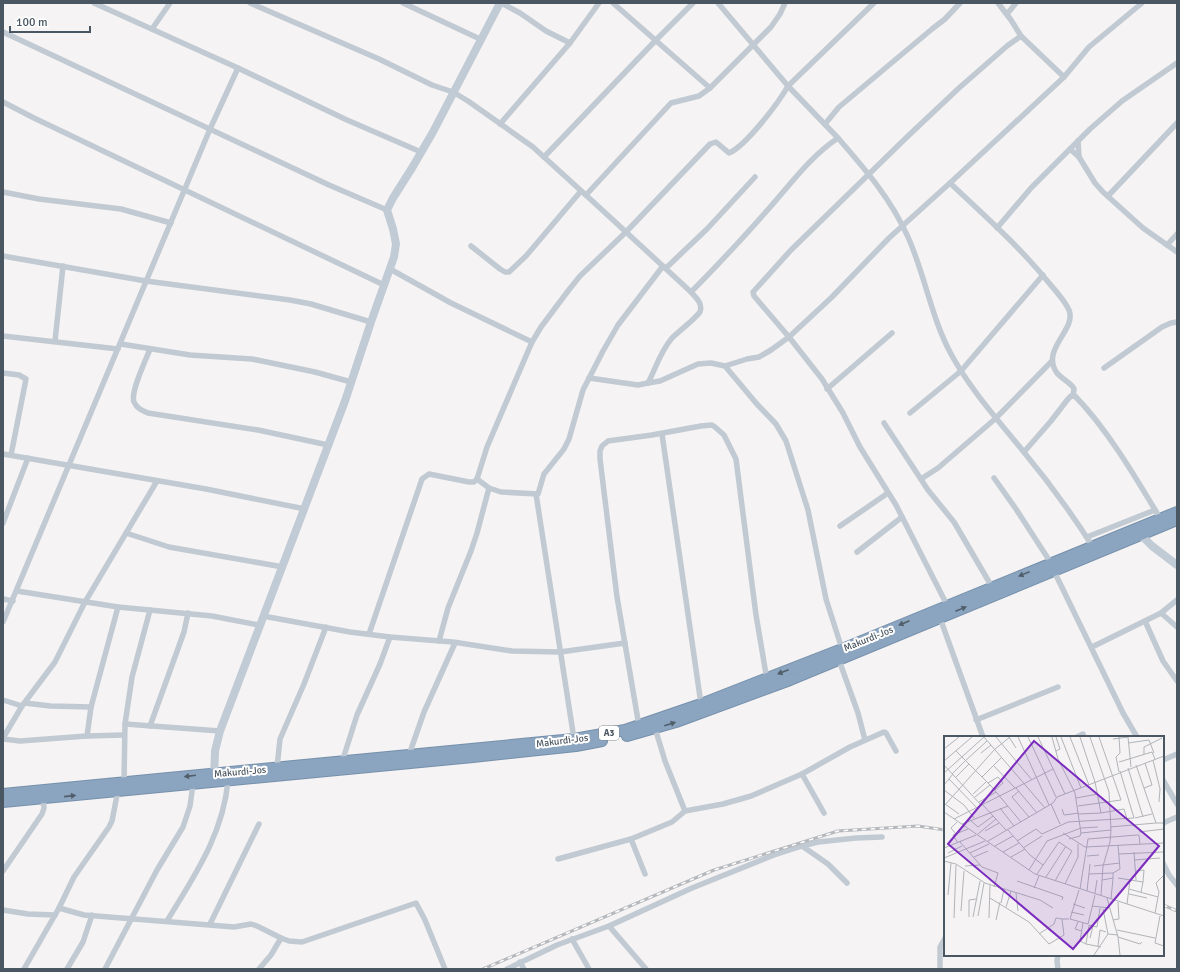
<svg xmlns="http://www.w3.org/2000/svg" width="1180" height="972" font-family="Signika,sans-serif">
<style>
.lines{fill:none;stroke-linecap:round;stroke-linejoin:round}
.highway-casing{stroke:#7690ac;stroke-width:12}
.street{stroke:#c1cad2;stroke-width:5.5}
.secondary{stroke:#c1cbd6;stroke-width:8}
.highway{stroke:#8ba5c0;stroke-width:10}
.rail-casing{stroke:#b5b8bd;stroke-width:3}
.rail{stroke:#fff;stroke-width:1.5;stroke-dasharray:4.5;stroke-linecap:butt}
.oneway{fill:#505e6a}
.labels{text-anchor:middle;stroke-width:4;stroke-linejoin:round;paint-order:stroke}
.shield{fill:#fff;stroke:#808990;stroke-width:1}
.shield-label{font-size:9px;font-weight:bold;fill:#4a5661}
.street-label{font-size:10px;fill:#4a5661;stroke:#fff}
.inset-road{fill:none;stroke:#b1b4b9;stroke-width:1}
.view{fill:#7b2cbf;fill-opacity:0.15;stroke:#7b2cbf;stroke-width:2}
.inset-edge{fill:none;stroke:#4a5661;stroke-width:2}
</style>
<rect width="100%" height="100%" fill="#f5f3f3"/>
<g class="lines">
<defs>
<g id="highway">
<polyline points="627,736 676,722 790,680 1177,520"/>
<polyline points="3,794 574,739 625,730 701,704 842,649 1177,512"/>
<polyline points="3,802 473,757 576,746 602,741"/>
</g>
</defs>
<use href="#highway" class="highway-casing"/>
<g class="street">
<polyline points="94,3 238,68 347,120 421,152"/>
<path d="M250,3L379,59L432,85L453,92L468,101L533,147L600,208L691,292C696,298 703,303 700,312C692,322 681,329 672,338C660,352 656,368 648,383"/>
<polyline points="403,3 480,39"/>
<polyline points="501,3 520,13 546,31 570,43"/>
<polyline points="718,3 788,86 838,138"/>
<polyline points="998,3 1011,20 1021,36"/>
<polyline points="1007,14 1016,3"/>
<polyline points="152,29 170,3"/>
<polyline points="3,32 329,185 387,210"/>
<polyline points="710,88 771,27 780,14 785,3"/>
<polyline points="3,102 34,118 384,285"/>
<polyline points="500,124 570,43 599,3"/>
<polyline points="825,124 839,107 932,29 945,19 960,3"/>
<polyline points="1078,141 1079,157"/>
<polyline points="1070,149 1079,157 1095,183 1103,192 1143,228 1177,252"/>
<polyline points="544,157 656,40 693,3"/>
<path d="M950,183C984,215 1020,247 1049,283C1056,291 1065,301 1069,310C1077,330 1040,349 1057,373C1061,378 1068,381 1073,387L1074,389L1073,396"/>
<polyline points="3,192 39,199 121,209 171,223"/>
<polyline points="586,195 671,103 699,96 710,88 613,3"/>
<polyline points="1108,196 1177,123"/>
<polyline points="997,228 1031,188 1090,129 1122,101 1177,63"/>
<polyline points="1167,245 1177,234"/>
<polyline points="471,246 500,269 505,272 509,272 526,256 581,191"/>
<polyline points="3,256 146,281 290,300 311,304 371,322"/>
<polyline points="666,268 707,229 755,177"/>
<polyline points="390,269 451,303 532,342"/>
<path d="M691,292C716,267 740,241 764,214C788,188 808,158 838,138C865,169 891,199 908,237C925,275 931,317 951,354C970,389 998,420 1023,451C1048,481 1072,514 1093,547"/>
<polyline points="3,336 118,349"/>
<polyline points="55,341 63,266"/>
<polyline points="121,344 190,355 252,359 315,372 351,382"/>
<path d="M150,349C146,360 130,392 134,402C137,409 143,411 148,413L258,430L328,445"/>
<polyline points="725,366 756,403 776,424 786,441 808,510 826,599 842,649"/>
<polyline points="1104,368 1162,327 1171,323 1177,322"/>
<polyline points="3,373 19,375 26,379 11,455"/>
<polyline points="589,378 638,385 648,383 660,381 698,364 711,363 725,366 747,359 759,357 771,350 789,337 832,297 889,238 950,183 1064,77 1089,47 1142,3"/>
<polyline points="827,389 892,333"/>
<polyline points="910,413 961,371 1043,275"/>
<polyline points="884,423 928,490 954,522 992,587"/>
<polyline points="662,434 701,704"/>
<path d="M1024,452L1051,421L1068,399L1071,396H1075C1108,430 1136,478 1160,518"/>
<polyline points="3,454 206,489 305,509"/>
<polyline points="994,478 1016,509 1051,563"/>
<polyline points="477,479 489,488 501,492 538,494 544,474 564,449 569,439 583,390 603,351 618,325 663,266"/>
<polyline points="921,479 938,468 995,419 1052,361"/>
<polyline points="536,494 574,739"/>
<polyline points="3,523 28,458"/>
<polyline points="840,526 888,493"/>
<polyline points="126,533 169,547 283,567"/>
<polyline points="1087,537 1155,510"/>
<polyline points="857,552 902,517"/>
<polyline points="1054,571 1123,713 1137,737"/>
<polyline points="17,591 118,607 212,616 259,625"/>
<polyline points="3,599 13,601"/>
<polyline points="947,605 896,505 860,447 843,413 822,379 789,337 754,296 753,292 791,250 908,136 959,88 1007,46 1021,36 1064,77"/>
<polyline points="1161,613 1177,627"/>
<polyline points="263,616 350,632 390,637 453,642 512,651 560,652 625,643"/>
<polyline points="940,618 983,737"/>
<polyline points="1145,621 1163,661 1177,681"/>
<polyline points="3,622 210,129 238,68"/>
<path d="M369,634L422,479L429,474L469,482H474L477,479L487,447L532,342L541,327L568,291L580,276L626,232L710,144L716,142L729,153C746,146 779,102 788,86L874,3"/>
<polyline points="439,641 448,608 471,551 477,533 489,488"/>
<polyline points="1092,647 1161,613 1177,600"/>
<polyline points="839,660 858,713 865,740"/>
<polyline points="3,700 22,706"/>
<polyline points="25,703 50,706 91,707"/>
<polyline points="976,720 1058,687"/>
<polyline points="125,724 220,731"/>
<polyline points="150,726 184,632 188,613"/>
<polyline points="639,726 617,597 600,459 600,451 602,446 608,441 652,435 701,426 712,425 715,427 724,435 736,459 756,615 767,680"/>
<polyline points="655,728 665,761 685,811"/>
<polyline points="87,736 124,735"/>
<polyline points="1077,737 1083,734"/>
<polyline points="3,738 22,706 55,662 85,602 157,481"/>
<polyline points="3,739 20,741 87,736 91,707 118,607"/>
<polyline points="409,755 424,712 455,643"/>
<polyline points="1163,760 1177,754"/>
<polyline points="342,762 357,715 380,664 390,637"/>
<polyline points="277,768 280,739 304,684 326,627"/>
<polyline points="802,774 824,813"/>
<polyline points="1163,780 1177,804"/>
<polyline points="124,782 125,724 132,677 150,610"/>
<polyline points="1163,823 1177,817"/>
<polyline points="631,839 645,874"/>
<polyline points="802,846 828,864 847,883"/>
<polyline points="558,859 631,839 672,822 685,811 723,804 751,796 802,774 850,747 884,732 886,733 896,751"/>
<polyline points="1163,863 1169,875 1177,885"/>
<polyline points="3,871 42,814 44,808 43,798"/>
<polyline points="59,908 84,915 234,927 251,924 257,926 281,938 289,941 302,942 416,903 425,920 445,969"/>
<polyline points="3,910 28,914 55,915"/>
<path d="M167,921C194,876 223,835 228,781"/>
<polyline points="210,924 259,824"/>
<polyline points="609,926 646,969"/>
<polyline points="572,939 589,969"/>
<polyline points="1058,955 1057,961 1058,969"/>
<polyline points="520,962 524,969"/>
<polyline points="24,969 59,908 74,877 109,827 112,821 118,790"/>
<polyline points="67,969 83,942 92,915"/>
<polyline points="105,969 157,870 183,827 190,806 193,784"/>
<polyline points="259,969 271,955 281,938"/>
<polyline points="507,969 557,945 609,926 692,888 774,855 802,846 818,842 856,838 882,837"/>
<polyline points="940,969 940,947 945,938"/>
</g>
<g class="secondary">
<polyline points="1138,532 1152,546 1177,565"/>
<polyline points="214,780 215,751 220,731 345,401 371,322 394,257 396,244 393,229 387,210 393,198 412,168 433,132 500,3"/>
</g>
<use href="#highway" class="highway"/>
<defs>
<g id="rail">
<polyline points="1163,905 1177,911"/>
<polyline points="483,969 714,870 838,831 918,826 945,830"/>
</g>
</defs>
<use href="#rail" class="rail-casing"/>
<use href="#rail" class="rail"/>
</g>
<defs><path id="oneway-solid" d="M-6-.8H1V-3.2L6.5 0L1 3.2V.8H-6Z"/></defs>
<g class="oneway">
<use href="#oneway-solid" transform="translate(1024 574) rotate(158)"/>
<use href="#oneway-solid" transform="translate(961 609) rotate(-22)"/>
<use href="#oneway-solid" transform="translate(904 623) rotate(157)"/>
<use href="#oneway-solid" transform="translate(783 672) rotate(159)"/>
<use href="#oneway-solid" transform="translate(670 724) rotate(-18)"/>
<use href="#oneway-solid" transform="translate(190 776) rotate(173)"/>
<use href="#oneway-solid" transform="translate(70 796) rotate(-6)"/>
</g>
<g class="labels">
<rect class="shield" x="599" y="726" width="20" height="14" rx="3"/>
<g class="shield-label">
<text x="609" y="736">A3</text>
</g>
<g class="street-label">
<text transform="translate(868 638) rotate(-22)" y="4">Makurdi-Jos</text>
<text transform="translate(562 740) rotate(-7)" y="4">Makurdi-Jos</text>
<text transform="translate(240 771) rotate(-5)" y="4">Makurdi-Jos</text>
</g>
</g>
<g transform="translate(944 736)">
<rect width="220" height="220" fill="#f5f3f3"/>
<path class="inset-road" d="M40,1L101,72M52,1L88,44M65,1L72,12M74,1L105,69M84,1L112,61M94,1L121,58M108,1L114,23L131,57L137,97M112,1L116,13L112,15M117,1L137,52M126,1L145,49M136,1L151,46M146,1L165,56L167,94M184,1L187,31M169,3L184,1M184,7L205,4L210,17M0,13L15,1M12,15L48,51L77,86M37,17L47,9M200,18V11L218,2M209,24L216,53L215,66M0,25L28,1M21,25L43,5M175,26L208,16L211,23M0,29L38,70M49,29L71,52M192,29L212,87M184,32L199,81M175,36L172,21L176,17L175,1M0,37L40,1M8,38L21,25M12,41L25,28M38,41L58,21M5,43L33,72M44,47L54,41L59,47L51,54M0,49L9,38M72,52L93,77M200,52L208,49L201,27M0,54L20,69L30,82M75,55L68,61L85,81M29,58L42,46M31,61L46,49M132,62L154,58M35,66L52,56M1,68L15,78M107,68L116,88M39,69L62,94M0,70L51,13L66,1M134,70L177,64L155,1M56,72L70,90M118,73L120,79L135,77M0,76L91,138L220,180M157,77L180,73L183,83M135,78L157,77L151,46M191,82L208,78M10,83L109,33M25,83L34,91L49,80M18,88L64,70M166,91L212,87H219L220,90M137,92L154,91M63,93L86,119L99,129M41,95L55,87M195,96L220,93M119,97L141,111L220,107M12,98L7,92L13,86M34,98L52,83M125,103L136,100L137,97L167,94L166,106L159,130L157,159M44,105L109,67L113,61L220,20M73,105L92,93L98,98L124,86L190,82L176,35M16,106L38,131L54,137L50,151M14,107L9,99L24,93M51,110L69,100M0,112L32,99M79,112L98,100M59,116L75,107M190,116L192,144M4,117L18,110M26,117L45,108M175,118L219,116M143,120L155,119M30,121L44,115M67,121L81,113M0,122L41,105M190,124L216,122M0,125L12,128L41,147L96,164L109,172M21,130L36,129M150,130L176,127M85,134L103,105L137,92M192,135L200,134L199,146M93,138L115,106L128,115L111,145M145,138L169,137M102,141L122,110M169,142V137L176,133L174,109M174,142L199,146L197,156M158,144L169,142L167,163M73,145L119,161L118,164M121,148L134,121V108M90,152L95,140M136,153L144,103L193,99H195L196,108M185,153L214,161M135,154L126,183L144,188L151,159M143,155L146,128M72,157L74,175M151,157L153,144M185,158L203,162M4,159L7,127M46,162L85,186L105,208L120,199L118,183H125M163,162L174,201L176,219M57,167L60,153M129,168L141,172M183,168L186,144M148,170L165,172M62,171L67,155M156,172L153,191L145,189L142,208L157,211M159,173L164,198M17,175L20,135M127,176L140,179M211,177L215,156L212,147L220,139M34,180L40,147M216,180L211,207L220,210M25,181V164L32,163M29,181L36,145M10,182L12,129M45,182L46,149M52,184L56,166M169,184L175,183L174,166M134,186L131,193L138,195M139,187L136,205L142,208M173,194L211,202M95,198L110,188L112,182L118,183M174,201L196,208L198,206M146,202L149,190M154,210L156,194L162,196M150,219L164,198L174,199"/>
<path class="view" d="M90,5L215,110L129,213L4,108Z"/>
<rect width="220" height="220" class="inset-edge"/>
</g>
<rect width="1180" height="972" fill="none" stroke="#4a5661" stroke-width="8"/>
<path d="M10 26v6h80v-6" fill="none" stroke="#4a5661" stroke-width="2"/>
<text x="16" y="26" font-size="12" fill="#4a5661" stroke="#ffffff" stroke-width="3" paint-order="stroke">100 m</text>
</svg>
